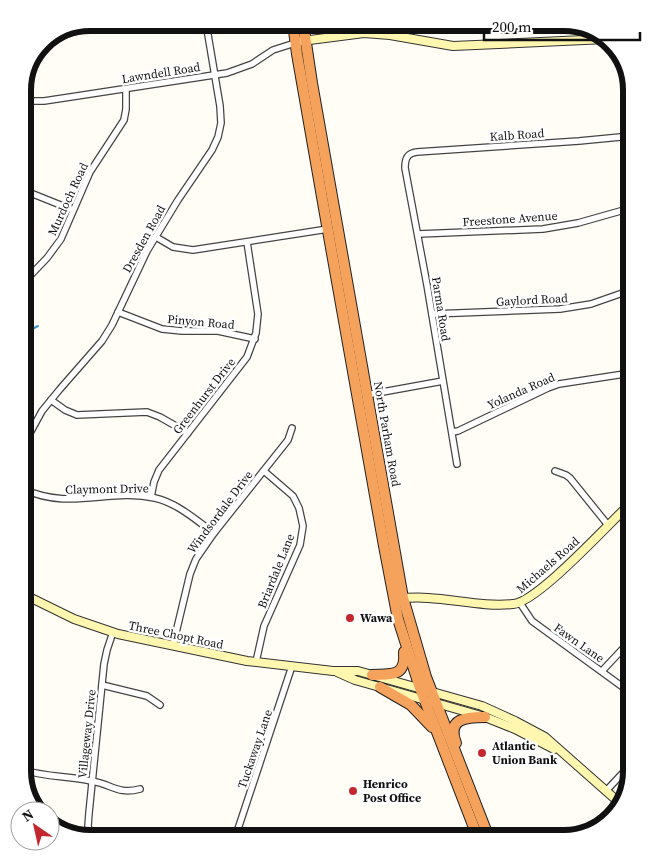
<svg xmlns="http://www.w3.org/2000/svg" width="654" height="861" font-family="'Source Serif 4',serif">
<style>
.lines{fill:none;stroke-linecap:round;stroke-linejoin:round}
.stream{stroke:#3f96cf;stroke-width:2}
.street-casing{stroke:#444;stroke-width:8}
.secondary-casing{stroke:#333;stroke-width:10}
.highway-casing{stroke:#222;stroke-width:12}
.street{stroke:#fff;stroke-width:5.5}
.secondary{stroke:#fff6b0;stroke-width:8}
.highway{stroke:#f5a25d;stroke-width:10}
.poi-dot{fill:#c4262e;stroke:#fff;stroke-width:2}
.labels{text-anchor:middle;stroke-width:5;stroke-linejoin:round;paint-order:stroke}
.street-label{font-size:12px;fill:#111;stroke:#fff}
.poi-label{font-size:12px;font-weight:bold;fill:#111;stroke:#fff;text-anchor:start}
.rim{fill:none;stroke:#111;stroke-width:6}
</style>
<rect width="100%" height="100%" fill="#fffdf5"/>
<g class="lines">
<polyline class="stream" points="23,334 38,326"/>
<defs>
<g id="street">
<polyline points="23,101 44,101 77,96 227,73 252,64 273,50 295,43"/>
<polyline points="23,190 73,210"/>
<polyline points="418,234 543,229 578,223 631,208"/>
<polyline points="156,237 173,247 193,250 328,229"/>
<polyline points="23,283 47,258 61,239 90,172 124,120 126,109 126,89"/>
<polyline points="118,312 162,329 182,331 218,331 255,339"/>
<polyline points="432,314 560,309 591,304 631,290"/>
<polyline points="366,395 443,381"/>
<polyline points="51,400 65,410 77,415 147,412 160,417 188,433"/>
<polyline points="452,432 458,431 548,388 559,384 631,373"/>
<polyline points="23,446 42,411 60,389 102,341 112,325 147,251 178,200 212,150 218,137 221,123 220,106 206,23"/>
<path d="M457,464L427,285L405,168C405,159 407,153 417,152L579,141L631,136"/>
<polyline points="555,471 566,475 570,478 608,525"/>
<path d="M23,489C71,511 109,488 155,498C177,503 196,520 214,533"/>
<polyline points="151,497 154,482 159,470 247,357 256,333 258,314 247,242"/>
<polyline points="520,603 532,621 631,693"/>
<polyline points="173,645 190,574 196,559 214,533 288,440 292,428"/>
<polyline points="23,659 28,649"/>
<polyline points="256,662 264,626 300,545 303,526 299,508 293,496 264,471"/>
<polyline points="602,671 631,640"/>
<polyline points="102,685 147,696 160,705"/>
<path d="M23,770C46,777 68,776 91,781C112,784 117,795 140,789"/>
<polyline points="606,791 631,764"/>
<polyline points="92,838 88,826 89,813 104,664 107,650 113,632"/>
<polyline points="235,838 292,666"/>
</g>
<g id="secondary">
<polyline points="302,41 364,33 390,35 453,46 606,39"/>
<polyline points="23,594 74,619 118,634 247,661 333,671 358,671 482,706 515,721 545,737 622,805"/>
<path d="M398,599C436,593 475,608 513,604C538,602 609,523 631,503"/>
<polyline points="337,672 355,680 485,717 515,729 554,749"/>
</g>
<g id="highway">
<polyline points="293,23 297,54 325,214 384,546 398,619 420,688 478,838"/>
<polyline points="303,23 312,83 403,598 426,677 489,838"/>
<path d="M372,675C392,674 406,677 404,652"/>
<polyline points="380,687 411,705 432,727"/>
<path d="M456,743C446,718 467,717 485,717"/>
</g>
</defs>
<use href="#street" class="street-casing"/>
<use href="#secondary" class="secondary-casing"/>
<use href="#highway" class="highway-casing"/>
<use href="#street" class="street"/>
<use href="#secondary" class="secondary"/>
<use href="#highway" class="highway"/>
</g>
<g class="poi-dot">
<circle cx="350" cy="618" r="5"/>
<circle cx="482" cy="753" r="5"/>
<circle cx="353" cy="791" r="5"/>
</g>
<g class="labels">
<g class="street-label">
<text transform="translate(161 73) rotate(-9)" y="4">Lawndell Road</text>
<text transform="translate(517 135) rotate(-4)" y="4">Kalb Road</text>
<text transform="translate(68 199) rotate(-65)" y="4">Murdoch Road</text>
<text transform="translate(510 219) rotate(-4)" y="4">Freestone Avenue</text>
<text transform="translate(144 239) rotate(-61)" y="4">Dresden Road</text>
<text transform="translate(532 300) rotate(-3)" y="4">Gaylord Road</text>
<text transform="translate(441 309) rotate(81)" y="4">Parma Road</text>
<text transform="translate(201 322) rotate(5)" y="4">Pinyon Road</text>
<text transform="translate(521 391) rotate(-24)" y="4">Yolanda Road</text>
<text transform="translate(204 396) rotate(-52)" y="4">Greenhurst Drive</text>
<text transform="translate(387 434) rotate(80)" y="4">North Parham Road</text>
<text transform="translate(107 489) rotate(-1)" y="4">Claymont Drive</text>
<text transform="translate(220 512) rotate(-53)" y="4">Windsordale Drive</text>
<text transform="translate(548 565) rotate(-41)" y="4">Michaels Road</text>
<text transform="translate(276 571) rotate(-68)" y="4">Briardale Lane</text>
<text transform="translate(176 635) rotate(12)" y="4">Three Chopt Road</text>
<text transform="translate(579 643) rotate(35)" y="4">Fawn Lane</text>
<text transform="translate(87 734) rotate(-84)" y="4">Villageway Drive</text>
<text transform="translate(255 749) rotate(-71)" y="4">Tuckaway Lane</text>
</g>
<g class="poi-label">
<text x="360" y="622">Wawa</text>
<text x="492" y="750">Atlantic<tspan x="492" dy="14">Union Bank</tspan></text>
<text x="363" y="788">Henrico<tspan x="363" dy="14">Post Office</tspan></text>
</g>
</g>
<path d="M0 0H654V861H0ZM90 31H564A59 59 0 0 1 623 90V771A59 59 0 0 1 564 830H90A59 59 0 0 1 31 771V90A59 59 0 0 1 90 31Z" fill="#fff" fill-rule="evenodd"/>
<path class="rim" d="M90 31H564A59 59 0 0 1 623 90V771A59 59 0 0 1 564 830H90A59 59 0 0 1 31 771V90A59 59 0 0 1 90 31Z"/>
<g transform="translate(35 826) rotate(326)"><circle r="24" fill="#ffffff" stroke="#a0a0a0"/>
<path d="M0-4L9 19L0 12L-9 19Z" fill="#c4262e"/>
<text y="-8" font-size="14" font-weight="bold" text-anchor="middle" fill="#111111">N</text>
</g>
<path d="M484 32v8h156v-8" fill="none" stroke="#111111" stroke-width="2.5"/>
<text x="492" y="32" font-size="15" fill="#111111" stroke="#ffffff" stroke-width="4" paint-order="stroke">200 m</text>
</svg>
